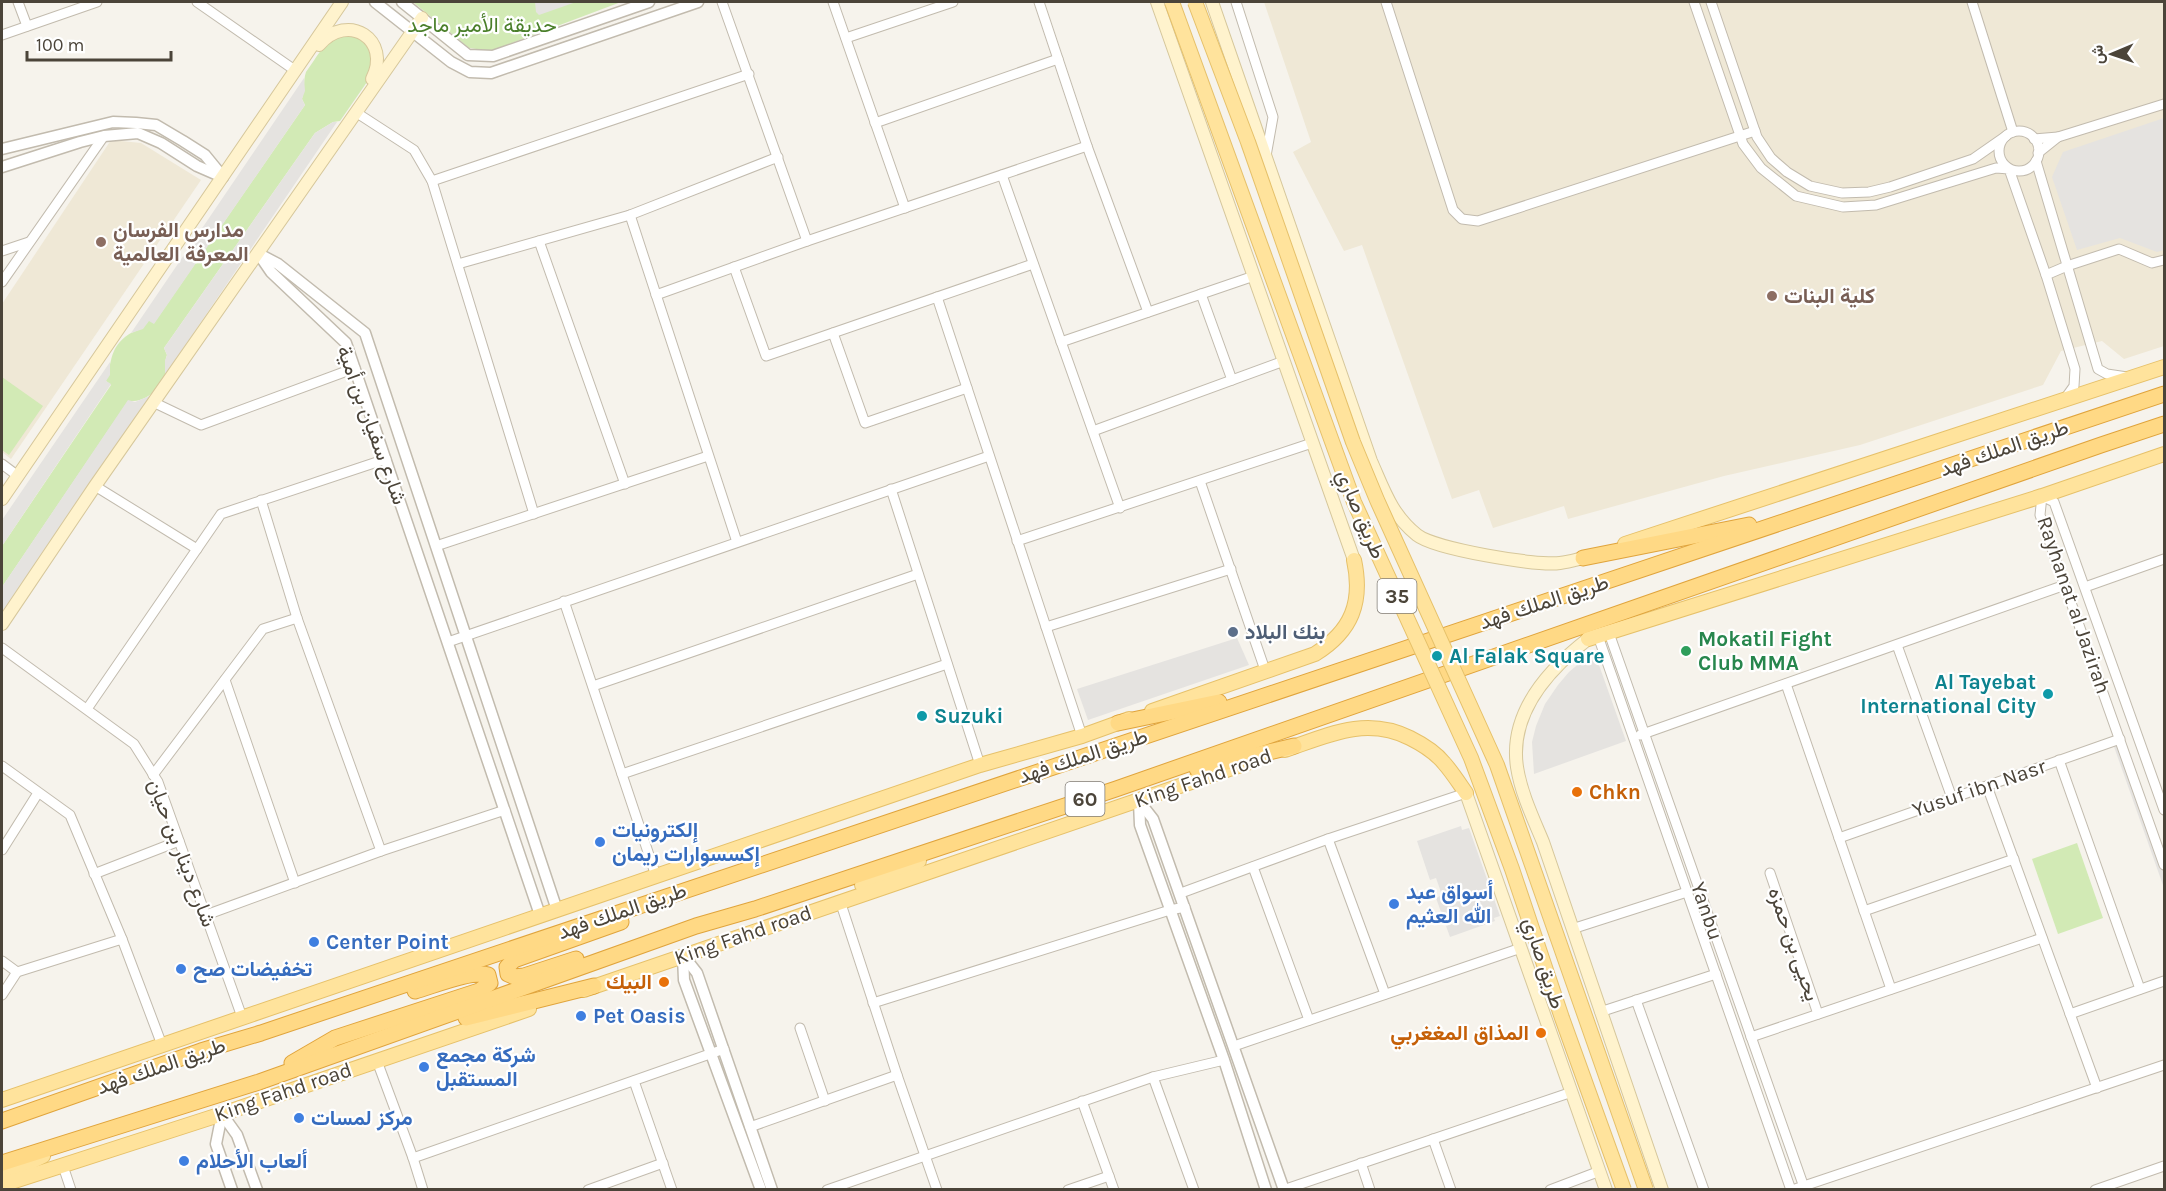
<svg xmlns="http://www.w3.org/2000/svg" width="2166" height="1191" font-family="Karla,Vazirmatn,sans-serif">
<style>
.education{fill:#efe8d6}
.green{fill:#d2eab5}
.parking{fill:#e5e3e0}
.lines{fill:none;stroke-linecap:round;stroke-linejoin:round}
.minor-casing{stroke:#c2bbae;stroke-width:11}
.tertiary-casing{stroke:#c2bbae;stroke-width:13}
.secondary-casing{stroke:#d6c79b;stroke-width:14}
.primary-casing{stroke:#e6c16a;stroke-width:16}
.trunk-casing{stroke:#e0a43c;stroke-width:17}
.minor{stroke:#fff;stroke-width:9}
.tertiary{stroke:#fff;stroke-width:10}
.secondary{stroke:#fff3cd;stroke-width:12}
.primary{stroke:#ffe39c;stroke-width:14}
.trunk{stroke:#ffd985;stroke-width:15}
.primary-bridge-casing{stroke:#e6c16a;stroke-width:16;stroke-linecap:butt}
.primary-bridge{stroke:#ffe39c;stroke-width:14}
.education-dot{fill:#8d6e63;stroke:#fff;stroke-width:2}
.service-dot{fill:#5c6f8a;stroke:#fff;stroke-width:2}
.leisure-dot{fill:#2e9e5b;stroke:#fff;stroke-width:2}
.culture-dot{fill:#0f9aa8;stroke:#fff;stroke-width:2}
.food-dot{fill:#e8710a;stroke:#fff;stroke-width:2}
.shop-dot{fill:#3f7fe0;stroke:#fff;stroke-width:2}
.labels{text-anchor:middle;stroke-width:4.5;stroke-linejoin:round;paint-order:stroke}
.shield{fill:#fff;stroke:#817c74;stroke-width:1.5}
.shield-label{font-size:20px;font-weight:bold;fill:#4b4439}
.park-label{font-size:21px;fill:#4a7f2a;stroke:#fff}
.education-label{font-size:21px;font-weight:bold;fill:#785e54;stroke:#fff;text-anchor:start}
.street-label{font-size:21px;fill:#4b4439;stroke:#fff}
.service-label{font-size:21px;font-weight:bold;fill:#4e5e75;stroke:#fff;text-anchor:start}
.leisure-label{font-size:21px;font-weight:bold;fill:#27864d;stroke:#fff;text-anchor:start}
.culture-label{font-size:21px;font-weight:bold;fill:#0d838f;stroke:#fff;text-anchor:start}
.food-label{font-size:21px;font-weight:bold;fill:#c56008;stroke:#fff;text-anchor:end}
.shop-label{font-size:21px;font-weight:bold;fill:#366cbe;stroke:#fff;text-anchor:start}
</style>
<rect width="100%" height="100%" fill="#f6f3ec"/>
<g class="education">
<polygon points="1264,2 2164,2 2164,346 2124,359 2102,341 2061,351 2043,385 1860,445 1724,476 1568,519 1564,506 1493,528 1479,490 1452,499 1362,245 1344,251 1293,152 1311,142"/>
<polygon points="111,140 141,143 201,180 11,459 2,452 2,304"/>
</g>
<g class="green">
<polygon points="413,2 621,2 491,51 469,48"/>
<path d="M357,33L371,44L376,69L340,121L333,122L315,133L164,348L167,355C164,362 166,367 165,374C161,390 144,403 128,401L2,587V546L111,385L106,381C112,364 109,350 125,337C135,329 140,333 149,320L154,323L305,105L302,99C305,89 303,81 306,72C323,49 326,34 357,33Z"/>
<polygon points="2,377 43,406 9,455 2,450"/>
<polygon points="2077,843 2103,918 2058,934 2032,859"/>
</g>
<g class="parking">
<polygon points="535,2 576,2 539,15 536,12"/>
<polygon points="304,78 305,91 302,99 305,105 154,324 149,321 143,329 131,333"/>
<polygon points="2164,118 2164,250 2157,252 2120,238 2077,250 2052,177 2063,152"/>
<polygon points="333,122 337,122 165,375 165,361 167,355 164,348 315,133"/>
<polygon points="110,362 110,375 106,381 111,384 2,546 2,520"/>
<polygon points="154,394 2,614 2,587 128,400 135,402"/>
<polygon points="1237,638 1249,665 1088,720 1077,689"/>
<polygon points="1594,651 1626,741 1534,774 1532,742 1536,726 1545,704 1558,685 1569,672"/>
<polygon points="2120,739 2164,865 2164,888 2112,741"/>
<polygon points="1461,826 1462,830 1469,828 1500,916 1494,918 1495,921 1450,937 1436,898 1442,895 1436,878 1430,880 1417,841"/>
</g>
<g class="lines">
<defs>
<g id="minor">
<polyline points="18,2 27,26"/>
<polyline points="197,2 296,71"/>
<polyline points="722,2 807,241"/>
<polyline points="833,2 905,208"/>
<polyline points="1039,2 1087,146 1148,312"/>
<polyline points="1236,2 1273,117 1266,156"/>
<polyline points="1386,2 1453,210 1462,219 1478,221 1755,131"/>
<polyline points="1694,2 1743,144 1761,168 1796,196 1843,207 1876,205 1996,168 2009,169 2046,275 2075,369 2074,386 2064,400"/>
<polyline points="1711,2 1757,137 1771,158 1787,172 1810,186 1842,193 1869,192 1890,187 1973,159 2006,136"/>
<polyline points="1972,2 2013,132"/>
<polyline points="2,35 97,2"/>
<polyline points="846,38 953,2"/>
<polyline points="357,113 414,150 432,181 534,514"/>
<polyline points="875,123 1058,59"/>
<circle cx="2019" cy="151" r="20"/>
<polyline points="2058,137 2164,104"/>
<polyline points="2034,139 2058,137 2038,153"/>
<polyline points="2036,161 2098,369 2107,374 2127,377"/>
<polyline points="1002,175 1120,508"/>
<polyline points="432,181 749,74"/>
<polyline points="630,215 737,542"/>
<polyline points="539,241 625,484"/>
<polyline points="2,251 29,242"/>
<polyline points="458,264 630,215 778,157"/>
<polyline points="734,267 766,356 1033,264"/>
<polyline points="2046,275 2067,266 2119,249 2152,263 2164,260"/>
<polyline points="2,282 104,136"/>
<polyline points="1201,294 1232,380"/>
<polyline points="656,295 807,241 1087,146"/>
<polyline points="937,297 1082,736"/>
<polyline points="833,333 865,423 967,388"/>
<polyline points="1061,342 1254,276"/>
<polyline points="155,403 201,425 355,368"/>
<polyline points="1093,431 1284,361"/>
<polyline points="2,464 18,476"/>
<polyline points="1200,481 1265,670"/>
<polyline points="95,486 197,549"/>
<polyline points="891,489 980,765"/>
<polyline points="261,500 297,618 381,851"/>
<polyline points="1017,541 1312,443"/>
<polyline points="436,546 708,456"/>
<polyline points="2085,587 2164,559"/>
<polyline points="564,601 656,876"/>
<polyline points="1046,627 1231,569"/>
<polyline points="1609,633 1805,1190"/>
<polyline points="1598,636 1791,1190"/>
<polyline points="448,642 989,456"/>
<polyline points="1897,645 1952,798"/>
<polyline points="2,648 134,744 158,782 242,1017"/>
<polyline points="225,680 295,883"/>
<polyline points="1786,684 1891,989"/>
<polyline points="593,686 918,574"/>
<polyline points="87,709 221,514 386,459"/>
<polyline points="1640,735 2065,585"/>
<polyline points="2059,760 2140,989"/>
<polyline points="2,766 70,815 122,939"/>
<polyline points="622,774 947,664"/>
<polyline points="153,775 263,629 297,618"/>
<polyline points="1987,786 2097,1088"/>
<polyline points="2164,810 2054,502 2042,496 2040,515 2164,865"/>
<polyline points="1839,838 2120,739"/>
<polyline points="1328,839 1385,994"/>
<polyline points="2,850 38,793"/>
<polyline points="1253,867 1309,1020"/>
<polyline points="1770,873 1818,1014"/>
<polyline points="94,874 179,841"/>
<polyline points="1181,893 1328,839 1466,793"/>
<polyline points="840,901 897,1075 937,1190"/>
<polyline points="1864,911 2014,859"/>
<polyline points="206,915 381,851 505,810"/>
<polyline points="1572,929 1687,892"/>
<polyline points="2,961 17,972"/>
<polyline points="2,995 17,972 122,939 162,1045"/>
<polyline points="1636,1000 1704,1190"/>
<polyline points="873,1003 1170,910 1185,907"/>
<polyline points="1600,1012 1716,974"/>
<polyline points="2070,1014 2164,981"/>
<polyline points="800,1028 825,1101"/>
<polyline points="1751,1037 2042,938"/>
<polyline points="1234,1046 1521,948"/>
<polyline points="377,1061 413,1158 423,1190"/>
<polyline points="1153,1077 1194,1190"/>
<polyline points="634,1081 672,1190"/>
<polyline points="1082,1101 1114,1190"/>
<polyline points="750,1127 897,1075"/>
<polyline points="1433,1139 1451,1190"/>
<polyline points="413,1158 724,1049"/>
<polyline points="1361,1163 1370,1190"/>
<polyline points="63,1166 71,1190"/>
<polyline points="588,1190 663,1163"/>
<polyline points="827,1190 1153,1077 1224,1060"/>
<polyline points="1068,1190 1109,1176"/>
<polyline points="1283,1190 1572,1092"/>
<polyline points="1550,1190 1600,1171"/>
<polyline points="1792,1190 2164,1065"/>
<polyline points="2095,1190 2164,1166"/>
</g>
<g id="tertiary">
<polyline points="375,2 451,62 470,72 491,73 698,2"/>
<polyline points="402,2 468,55 493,56 649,2"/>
<polyline points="2,149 113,122 136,123 156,125 183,141 205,155 223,177"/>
<polyline points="2,167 80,142 104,136 138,133 161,143 197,166 220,176"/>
<polyline points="259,254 278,264 365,333 557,910"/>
<polyline points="260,256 271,272 346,343 540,915"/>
<polyline points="1139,801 1153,819 1284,1190"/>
<polyline points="1139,802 1140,825 1224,1060 1266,1190"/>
<polyline points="683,955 697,973 772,1190"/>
<polyline points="683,956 684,980 761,1190"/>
<polyline points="222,1114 237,1135 257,1190"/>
<polyline points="222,1114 216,1144 232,1190"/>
</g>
<g id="secondary">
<polyline points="1157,2 1354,560"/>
<path d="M1212,2L1371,461C1384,490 1391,514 1417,535C1435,549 1536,566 1560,563C1568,562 1575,560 1583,558"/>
<path d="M319,45C348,11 392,40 372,79"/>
<polyline points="2,499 342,2"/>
<polyline points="2,624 95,486 422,18"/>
<path d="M1588,639C1549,669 1509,713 1517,767C1521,793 1533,818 1543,842L1662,1190"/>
<polyline points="1466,793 1606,1190"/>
</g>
<g id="primary">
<polyline points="1625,544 2164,367"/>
<polyline points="1588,639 2042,496 2164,454"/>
<path d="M1152,711L1315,654C1352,631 1363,602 1354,560"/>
<path d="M1285,750C1328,735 1366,716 1410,738C1422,744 1435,752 1444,763C1452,772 1459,783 1466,793"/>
<polyline points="862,885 919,861"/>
<polyline points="584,990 1250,762"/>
<polyline points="2,1100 980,765 1082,736 1129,719"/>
<polyline points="2,1176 43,1156"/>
<polyline points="2,1185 222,1114 529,1009"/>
</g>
<g id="trunk">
<polyline points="1583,558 1749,525"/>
<polyline points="1118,723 1219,702"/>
<polyline points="1197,769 1294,746"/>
<polyline points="576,959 524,976 515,977 508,974 507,967 514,960 621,922"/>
<polyline points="466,1018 594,986"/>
<path d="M292,1063L335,1038L479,991L490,983L488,975C471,970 433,986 415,991"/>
<polyline points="2,1121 201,1051 261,1033 2164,394"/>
<polyline points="2,1163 259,1082 696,926 755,909 1116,789 2101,445 2164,424"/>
</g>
</defs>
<use href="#minor" class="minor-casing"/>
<use href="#tertiary" class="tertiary-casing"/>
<use href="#secondary" class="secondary-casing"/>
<use href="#primary" class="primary-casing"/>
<use href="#trunk" class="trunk-casing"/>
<use href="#minor" class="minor"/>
<use href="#tertiary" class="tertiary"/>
<use href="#secondary" class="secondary"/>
<use href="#primary" class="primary"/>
<use href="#trunk" class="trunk"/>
<defs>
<g id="primary-bridge">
<polyline points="1172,2 1354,502 1471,758 1512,869 1562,1018 1624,1190"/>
<polyline points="1195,2 1248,142 1353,442 1377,500 1497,765 1646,1190"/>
</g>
</defs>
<use href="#primary-bridge" class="primary-bridge-casing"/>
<use href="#primary-bridge" class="primary-bridge"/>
</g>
<g class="education-dot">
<circle cx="101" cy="242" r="6"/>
<circle cx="1772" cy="296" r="6"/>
</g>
<circle class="service-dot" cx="1233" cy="632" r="6"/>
<circle class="leisure-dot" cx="1686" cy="651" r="6"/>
<g class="culture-dot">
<circle cx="1437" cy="656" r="6"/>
<circle cx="2048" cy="694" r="6"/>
<circle cx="922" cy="716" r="6"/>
</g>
<g class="food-dot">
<circle cx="1577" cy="792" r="6"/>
<circle cx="664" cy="982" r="6"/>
<circle cx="1541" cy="1033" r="6"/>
</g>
<g class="shop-dot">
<circle cx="600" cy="842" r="6"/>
<circle cx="1394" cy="904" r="6"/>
<circle cx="314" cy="942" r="6"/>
<circle cx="181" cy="969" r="6"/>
<circle cx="581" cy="1016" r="6"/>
<circle cx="424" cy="1067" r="6"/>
<circle cx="299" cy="1118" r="6"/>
<circle cx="184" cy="1161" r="6"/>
</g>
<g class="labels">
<g class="shield">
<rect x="1377.5" y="579" width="39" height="34" rx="4.5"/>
<rect x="1065.5" y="782" width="39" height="34" rx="4.5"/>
</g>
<g class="shield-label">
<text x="1397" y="603">35</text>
<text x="1085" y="806">60</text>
</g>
<g class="park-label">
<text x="482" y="32">حديقة الأمير ماجد</text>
</g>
<g class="education-label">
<text x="113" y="237">مدارس الفرسان<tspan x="113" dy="24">المعرفة العالمية</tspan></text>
<text x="1784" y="303">كلية البنات</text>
</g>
<g class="street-label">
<text transform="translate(372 425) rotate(70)" y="7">شارع سفيان بن أمية</text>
<text transform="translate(2004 448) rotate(-19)" y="7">طريق الملك فهد</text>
<text transform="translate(1361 514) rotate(67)" y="7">طريق صاري</text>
<text transform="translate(1544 602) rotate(-18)" y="7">طريق الملك فهد</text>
<text transform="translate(2074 605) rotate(71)" y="7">Rayhanat al Jazirah</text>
<text transform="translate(1083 756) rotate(-18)" y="7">طريق الملك فهد</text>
<text transform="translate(1203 778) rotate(-19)" y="7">King Fahd road</text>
<text transform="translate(1979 788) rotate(-19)" y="7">Yusuf ibn Nasr</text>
<text transform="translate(182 853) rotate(69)" y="7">شارع دينار بن حيان</text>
<text transform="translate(622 911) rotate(-19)" y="7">طريق الملك فهد</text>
<text transform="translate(1707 911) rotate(71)" y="7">Yanbu</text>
<text transform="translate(743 935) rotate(-19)" y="7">King Fahd road</text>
<text transform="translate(1794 944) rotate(71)" y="7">يحيى بن حمزه</text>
<text transform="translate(1544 963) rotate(72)" y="7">طريق صاري</text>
<text transform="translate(161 1066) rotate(-19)" y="7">طريق الملك فهد</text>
<text transform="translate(283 1092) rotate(-19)" y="7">King Fahd road</text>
</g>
<g class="service-label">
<text x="1245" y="639">بنك البلاد</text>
</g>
<g class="leisure-label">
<text x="1698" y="646">Mokatil Fight<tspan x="1698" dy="24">Club MMA</tspan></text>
</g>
<g class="culture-label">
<text x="1449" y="663">Al Falak Square</text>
<text x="2036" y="689" text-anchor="end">Al Tayebat<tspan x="2036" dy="24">International City</tspan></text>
<text x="934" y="723">Suzuki</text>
</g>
<g class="food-label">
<text x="1589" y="799" text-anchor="start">Chkn</text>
<text x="652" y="989">البيك</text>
<text x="1529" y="1040">المذاق المغغربي</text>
</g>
<g class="shop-label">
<text x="612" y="837">إلكترونيات<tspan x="612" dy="24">إكسسوارات ريمان</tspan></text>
<text x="1406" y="899">أسواق عبد<tspan x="1406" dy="24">الله العثيم</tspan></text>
<text x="326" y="949">Center Point</text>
<text x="193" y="976">تخفيضات صح</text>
<text x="593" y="1023">Pet Oasis</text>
<text x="436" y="1062">شركة مجمع<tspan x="436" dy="24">المستقبل</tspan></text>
<text x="311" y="1125">مركز لمسات</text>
<text x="196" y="1168">ألعاب الأحلام</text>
</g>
</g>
<rect width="2166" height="1191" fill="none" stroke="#4b4439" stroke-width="6"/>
<g transform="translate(2112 54) rotate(268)" stroke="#ffffff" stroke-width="4.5" paint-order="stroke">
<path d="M0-4.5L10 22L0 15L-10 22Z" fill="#4b4439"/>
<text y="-9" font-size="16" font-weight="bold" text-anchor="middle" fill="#4b4439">ش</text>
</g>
<path d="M27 51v9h144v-9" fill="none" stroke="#4b4439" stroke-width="3"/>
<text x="36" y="51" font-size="18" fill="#4b4439" stroke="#ffffff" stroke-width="4.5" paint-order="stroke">100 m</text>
</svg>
